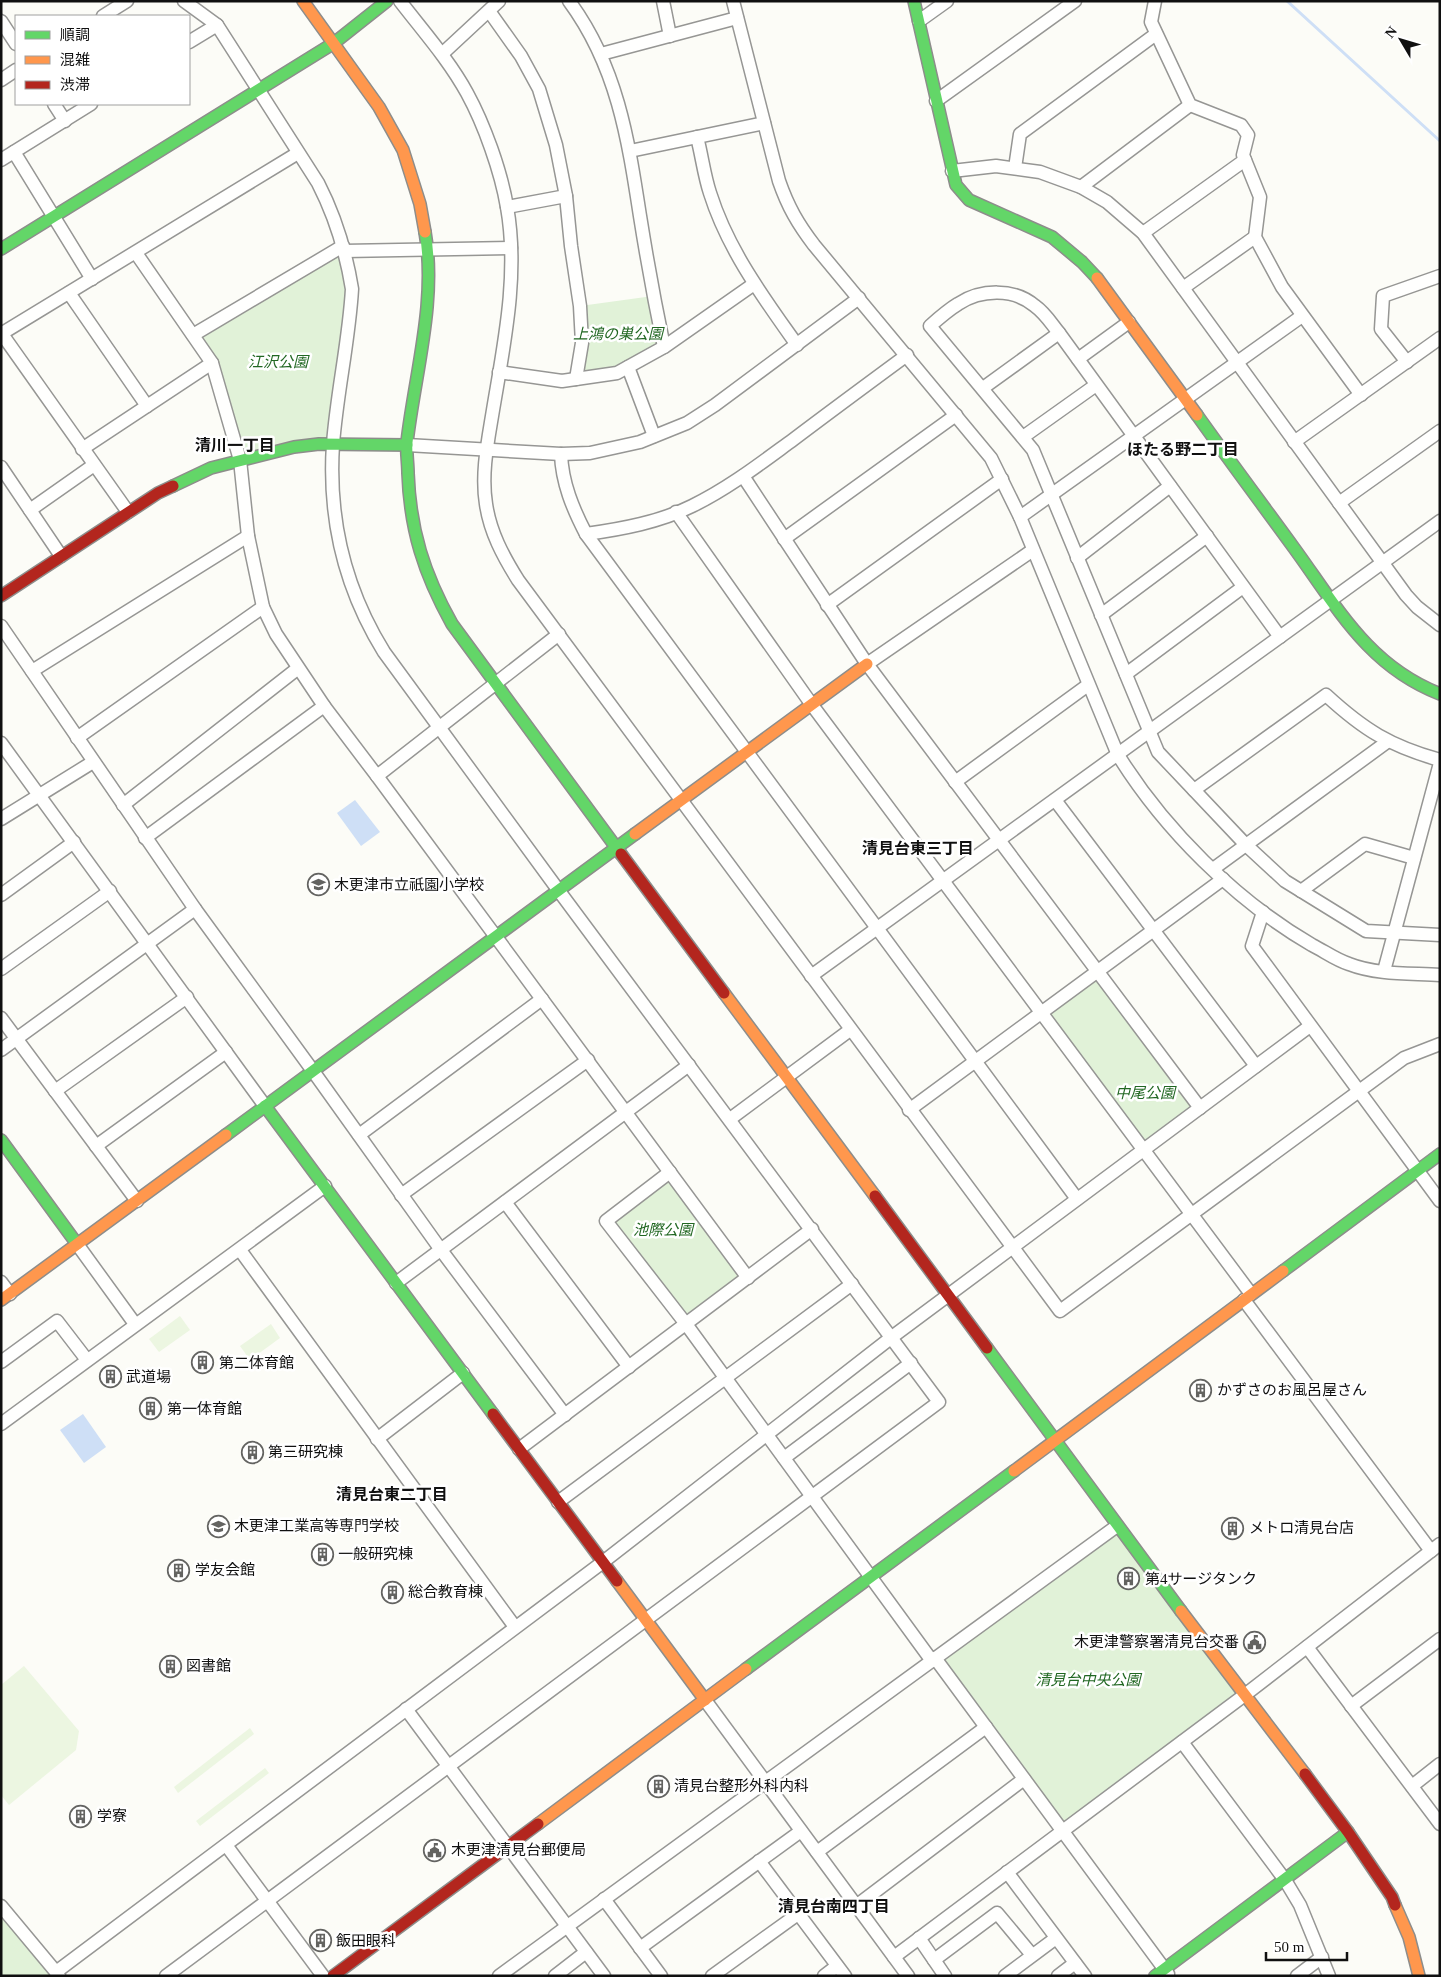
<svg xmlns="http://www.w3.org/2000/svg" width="1441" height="1977" font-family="'Times New Roman','Noto Sans JP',serif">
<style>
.green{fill:#e1f2d8}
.pitch{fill:#ecf6e1}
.water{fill:#cedff6}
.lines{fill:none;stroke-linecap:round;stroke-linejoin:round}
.stream{stroke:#cedff6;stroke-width:3}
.street-casing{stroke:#969694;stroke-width:15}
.fast-casing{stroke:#8d8d8b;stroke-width:14}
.slow-casing{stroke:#8d8d8b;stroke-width:14}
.jam-casing{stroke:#8d8d8b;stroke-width:14}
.street{stroke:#fffffe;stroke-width:12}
.fast{stroke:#63d668;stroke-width:11}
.slow{stroke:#ff974d;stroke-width:11}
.jam{stroke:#b3261e;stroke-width:11}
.labels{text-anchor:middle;stroke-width:5;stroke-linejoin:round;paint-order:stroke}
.park-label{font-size:15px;font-style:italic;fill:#216722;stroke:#fff}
.poi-label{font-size:15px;fill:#101010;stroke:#fff;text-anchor:start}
.neighbourhood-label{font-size:16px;font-weight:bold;fill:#101010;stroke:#fff}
</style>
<rect width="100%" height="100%" fill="#fcfcf7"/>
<g class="green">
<polygon points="344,251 352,289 333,443 240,460 212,363 193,335"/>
<polygon points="653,296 664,347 633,365 576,379 580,306"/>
<polygon points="1097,971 1200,1108 1143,1149 1041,1012"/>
<polygon points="670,1172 748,1278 686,1324 606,1221"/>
<polygon points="1116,1532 1241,1693 1064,1825 941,1660"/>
<polygon points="1,1915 52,1976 1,1976"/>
</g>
<g class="pitch">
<polygon points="180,1316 190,1330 159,1352 149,1339"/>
<polygon points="271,1324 280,1338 250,1360 240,1346"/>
<polygon points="24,1666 79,1731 76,1750 9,1805 1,1795 1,1685"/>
<polygon points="250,1728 254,1734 178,1793 174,1787"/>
<polygon points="265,1768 269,1773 200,1826 196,1821"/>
</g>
<g class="water">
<polygon points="355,800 380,832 361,846 337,813"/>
<polygon points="83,1414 106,1447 84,1463 60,1430"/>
</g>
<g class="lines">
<polyline class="stream" points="1287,1 1440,141"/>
<defs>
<g id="street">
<path d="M400,1C423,31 449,60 467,93C484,124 501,171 507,207C519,274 504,344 493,410C488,441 481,473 486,504C490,532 503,556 518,580L1060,1311L1404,1058L1440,1044"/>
<path d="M569,1C617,66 628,138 640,216C647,260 655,304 664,347"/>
<polyline points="663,1 670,36"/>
<path d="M733,1L779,181C788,207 798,224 814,245L991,458L1020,517L1118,755C1164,829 1236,901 1312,945C1324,951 1336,960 1349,964C1377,975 1411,973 1440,975"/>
<polyline points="1155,1 1151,22 1190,105 1241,125 1248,135 1243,155 1260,197 1255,237 1282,287 1361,395"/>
<polyline points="489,11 521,56 539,89 556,145 566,196 571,246 580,306 582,343 576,379"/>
<polyline points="103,16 127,1"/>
<polyline points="1,21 16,44"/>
<polyline points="919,21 947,1"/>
<polyline points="189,42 217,25"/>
<polyline points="442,54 499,1"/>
<polyline points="601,54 737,18"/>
<polyline points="1,80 16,70"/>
<polyline points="936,101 1075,1"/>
<polyline points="54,104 65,121"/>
<path d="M697,137C702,156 704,175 710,193C728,250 763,297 797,345"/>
<polyline points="630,151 764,123"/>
<polyline points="14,152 92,279"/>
<polyline points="1,160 91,104"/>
<polyline points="1015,168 1020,134 1156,34"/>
<polyline points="952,171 996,166 1040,172 1081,187 1107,202 1143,233 1406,595 1417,607 1440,625"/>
<polyline points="1081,187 1190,105"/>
<polyline points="507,207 566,196"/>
<polyline points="1143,233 1245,160"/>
<polyline points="344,251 511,248"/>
<polyline points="136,253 212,363 240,460 248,536 263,607 276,634 324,706 377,776 748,1278"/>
<polyline points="1183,288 1255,237"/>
<polyline points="69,293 147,406"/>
<polyline points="1,334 298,153"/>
<polyline points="2,334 128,512"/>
<polyline points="193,335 343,246"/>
<polyline points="1078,359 1129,322"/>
<polyline points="1407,362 1381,329 1383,296 1440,276"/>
<polyline points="628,367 654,436"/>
<polyline points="499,372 562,381 617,373 664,347 754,284"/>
<polyline points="983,388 1059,333"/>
<polyline points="1023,437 1096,385"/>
<polyline points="1294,442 1440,338"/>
<polyline points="407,445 561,454 590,453 640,442 687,423 715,405 859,298"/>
<polyline points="82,449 212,363"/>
<path d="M561,454C562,483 573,509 586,534L1077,1199"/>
<polyline points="1,467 61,556"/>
<polyline points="743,476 867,664 1200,1108"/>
<polyline points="1339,503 1440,431"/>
<polyline points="30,510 94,465"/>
<polyline points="676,512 812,705 1251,1294"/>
<polyline points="1020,517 1302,316"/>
<path d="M586,534C622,529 660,522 692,506C729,488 761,463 794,439C831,411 869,383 907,355"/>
<polyline points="784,539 956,415"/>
<polyline points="1077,558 1170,486"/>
<polyline points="827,605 1002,479"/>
<polyline points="1101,615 1207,536"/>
<polyline points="1,626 195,909 313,1071 441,1250 565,1415"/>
<path d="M1280,637L1059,333C1051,323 1045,313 1035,306C1014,288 981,289 958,304C948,310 939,318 930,326L1033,450L1158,752L1246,845L1285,881L1366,931L1440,935"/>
<polyline points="867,664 1033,550"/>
<polyline points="32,671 248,536"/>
<polyline points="1126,674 1243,587"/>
<polyline points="77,738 263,607"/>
<polyline points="1,743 265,1106"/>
<polyline points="377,776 559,634"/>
<polyline points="955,782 1088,685"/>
<path d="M1194,790L1326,695C1364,730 1390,746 1440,760"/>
<polyline points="1055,800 1256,1066"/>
<polyline points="123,805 297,669"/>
<polyline points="1,819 93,762"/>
<polyline points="145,838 324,706"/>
<polyline points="1213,869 1387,742"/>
<polyline points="1301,891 1365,844 1414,858"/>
<polyline points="1,895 74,842"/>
<polyline points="1263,912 1252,946 1440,1201"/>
<polyline points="1,969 110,891"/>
<polyline points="1384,971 1440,763"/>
<polyline points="811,976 1440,521"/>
<polyline points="1,1018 137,1201"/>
<polyline points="1,1050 195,909"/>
<polyline points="55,1091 187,997"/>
<polyline points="909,1110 1223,879"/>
<polyline points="730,1119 850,1030"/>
<polyline points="359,1135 542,999"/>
<polyline points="96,1146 226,1052"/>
<polyline points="670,1172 606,1221 686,1324 932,1661"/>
<polyline points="401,1195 588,1060"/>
<polyline points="505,1202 629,1367"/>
<polyline points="77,1244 135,1324"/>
<polyline points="240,1250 515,1627"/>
<polyline points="1,1282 10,1294"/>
<polyline points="396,1283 689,1065"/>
<polyline points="1244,1300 1431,1551"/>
<polyline points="1,1362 57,1321 87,1360"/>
<polyline points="1,1424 325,1186"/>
<polyline points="377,1439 463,1373"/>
<polyline points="519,1449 812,1229"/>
<polyline points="784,1458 911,1363"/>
<polyline points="558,1502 852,1284"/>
<polyline points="1307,1647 1440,1824"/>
<polyline points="935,1658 1168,1974"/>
<polyline points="705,1700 908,1976"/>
<polyline points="1351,1706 1440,1639"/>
<polyline points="406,1709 604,1976"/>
<polyline points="1182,1742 1285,1880 1300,1905 1329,1976"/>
<polyline points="1412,1786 1440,1764"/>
<polyline points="226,1845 323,1976"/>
<polyline points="817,1852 986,1727"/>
<polyline points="759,1861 845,1976"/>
<polyline points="1007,1872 1085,1976"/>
<polyline points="604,1899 661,1976"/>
<polyline points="1,1906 56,1972"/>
<polyline points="856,1906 1024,1779"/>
<polyline points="919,1938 945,1976"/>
<polyline points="640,1948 801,1831"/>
<polyline points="894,1957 1246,1694 1440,1544"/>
<polyline points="934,1960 997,1913 1032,1955"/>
<polyline points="59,1976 56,1972 603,1562 892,1337 1310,1026"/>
<path d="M166,1976L939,1402L559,891L384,652C345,589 328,519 333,444C337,392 349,341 352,289C346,252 335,216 318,183L217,25L184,1"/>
<polyline points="499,1976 1117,1526"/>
<polyline points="555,1976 586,1952"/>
<polyline points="712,1976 798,1914"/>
<polyline points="824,1976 837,1966"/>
<polyline points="1005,1976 1056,1938"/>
<polyline points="1058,1976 1075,1963"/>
<polyline points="1297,1976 1322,1957"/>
</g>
<g id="fast">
<polyline points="914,1 956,185 969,200 1052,237 1082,262 1097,278"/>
<path d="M425,232C437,301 415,373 407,442C406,452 408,463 408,473C410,530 424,574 452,624L621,854"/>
<polyline points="1,249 334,43 387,1"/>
<path d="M1197,415C1229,460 1262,504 1294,548C1337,607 1368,666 1440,694"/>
<polyline points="173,486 211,468 294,447 319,444 407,445"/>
<polyline points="265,1106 493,1414"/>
<polyline points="226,1135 635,834"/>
<polyline points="1,1140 77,1244"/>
<polyline points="1283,1271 1440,1154"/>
<polyline points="987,1348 1181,1611"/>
<polyline points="746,1669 1014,1471"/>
<polyline points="1155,1976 1348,1832"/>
</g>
<g id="slow">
<polyline points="303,1 379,107 403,150 420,204 425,232"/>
<polyline points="1097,278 1197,415"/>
<polyline points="635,834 867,664"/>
<polyline points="724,993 875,1196"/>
<polyline points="1,1300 226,1135"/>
<polyline points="1014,1471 1283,1271"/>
<polyline points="617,1581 705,1700"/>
<polyline points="1181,1611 1305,1774"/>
<polyline points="538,1824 746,1669"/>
<polyline points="1395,1905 1409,1937 1419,1976"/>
</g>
<g id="jam">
<polyline points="1,596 158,493 173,486"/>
<polyline points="621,854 724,993"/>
<polyline points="875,1196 987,1348"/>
<polyline points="493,1414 617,1581"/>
<polyline points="1305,1774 1348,1832 1392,1897 1395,1905"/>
<polyline points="333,1976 538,1824"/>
</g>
</defs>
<use href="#street" class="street-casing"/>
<use href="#fast" class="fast-casing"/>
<use href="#slow" class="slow-casing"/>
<use href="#jam" class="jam-casing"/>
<use href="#street" class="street"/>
<use href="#fast" class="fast"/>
<use href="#slow" class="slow"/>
<use href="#jam" class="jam"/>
</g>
<defs>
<symbol id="school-ring" viewBox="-11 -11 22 22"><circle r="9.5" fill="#fff" stroke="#636361" stroke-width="1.5"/><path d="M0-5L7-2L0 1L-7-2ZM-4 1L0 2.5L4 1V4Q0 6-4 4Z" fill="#636361"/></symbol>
<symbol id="building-ring" viewBox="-11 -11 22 22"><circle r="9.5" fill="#fff" stroke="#636361" stroke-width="1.5"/><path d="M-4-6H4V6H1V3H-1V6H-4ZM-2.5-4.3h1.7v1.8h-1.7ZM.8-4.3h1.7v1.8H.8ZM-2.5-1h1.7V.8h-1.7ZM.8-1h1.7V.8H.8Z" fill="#636361"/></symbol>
<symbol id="university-ring" viewBox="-11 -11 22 22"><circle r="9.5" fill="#fff" stroke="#636361" stroke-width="1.5"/><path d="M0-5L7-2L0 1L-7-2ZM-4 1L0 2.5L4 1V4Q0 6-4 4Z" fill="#636361"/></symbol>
<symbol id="civic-ring" viewBox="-11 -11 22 22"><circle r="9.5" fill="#fff" stroke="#636361" stroke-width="1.5"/><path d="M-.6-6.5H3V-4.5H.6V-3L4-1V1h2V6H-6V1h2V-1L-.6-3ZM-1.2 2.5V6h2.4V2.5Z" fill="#636361"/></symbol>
</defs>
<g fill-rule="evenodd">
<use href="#school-ring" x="306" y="872" width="25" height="25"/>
<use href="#building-ring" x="190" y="1350" width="25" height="25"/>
<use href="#building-ring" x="98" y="1364" width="25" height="25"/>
<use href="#building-ring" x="1188" y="1378" width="25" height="25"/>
<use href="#building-ring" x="138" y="1396" width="25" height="25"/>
<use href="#building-ring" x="240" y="1440" width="25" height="25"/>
<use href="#university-ring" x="206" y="1514" width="25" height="25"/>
<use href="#building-ring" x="1220" y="1516" width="25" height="25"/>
<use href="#building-ring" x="310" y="1542" width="25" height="25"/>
<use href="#building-ring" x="166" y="1558" width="25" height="25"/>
<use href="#building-ring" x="1116" y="1566" width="25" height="25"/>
<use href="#building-ring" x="380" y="1580" width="25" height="25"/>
<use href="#civic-ring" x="1242" y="1630" width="25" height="25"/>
<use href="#building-ring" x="158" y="1654" width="25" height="25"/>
<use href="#building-ring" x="646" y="1774" width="25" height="25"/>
<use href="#building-ring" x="68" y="1804" width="25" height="25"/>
<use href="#civic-ring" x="422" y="1838" width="25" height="25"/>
<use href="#building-ring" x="308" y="1928" width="25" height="25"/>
</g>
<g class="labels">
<g class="park-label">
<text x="618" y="339">上鴻の巣公園</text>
<text x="278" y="367">江沢公園</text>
<text x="1145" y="1098">中尾公園</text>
<text x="663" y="1235">池際公園</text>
<text x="1088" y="1685">清見台中央公園</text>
</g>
<g class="poi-label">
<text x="334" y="890">木更津市立祇園小学校</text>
<text x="219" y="1368">第二体育館</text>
<text x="126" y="1382">武道場</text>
<text x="1217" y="1395">かずさのお風呂屋さん</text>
<text x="167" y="1414">第一体育館</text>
<text x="268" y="1457">第三研究棟</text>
<text x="234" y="1531">木更津工業高等専門学校</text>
<text x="1249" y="1533">メトロ清見台店</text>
<text x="338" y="1559">一般研究棟</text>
<text x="195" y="1575">学友会館</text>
<text x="1145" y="1584">第4サージタンク</text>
<text x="408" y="1597">総合教育棟</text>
<text x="1239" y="1647" text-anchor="end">木更津警察署清見台交番</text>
<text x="186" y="1671">図書館</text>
<text x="674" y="1791">清見台整形外科内科</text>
<text x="97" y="1821">学寮</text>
<text x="451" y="1855">木更津清見台郵便局</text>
<text x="336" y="1946">飯田眼科</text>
</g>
<g class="neighbourhood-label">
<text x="235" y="451">清川一丁目</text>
<text x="1183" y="455">ほたる野二丁目</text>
<text x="918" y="854">清見台東三丁目</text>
<text x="392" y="1500">清見台東二丁目</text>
<text x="834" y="1912">清見台南四丁目</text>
</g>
</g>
<rect width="1441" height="1977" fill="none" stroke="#101010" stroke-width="5"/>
<rect x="15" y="15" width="175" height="90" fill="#ffffff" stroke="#9f9f9f"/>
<rect x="25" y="31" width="25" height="8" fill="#63d668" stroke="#9f9f9f"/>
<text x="60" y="40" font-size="15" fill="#101010">順調</text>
<rect x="25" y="56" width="25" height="8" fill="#ff974d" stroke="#9f9f9f"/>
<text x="60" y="65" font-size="15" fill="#101010">混雑</text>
<rect x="25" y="81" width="25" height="8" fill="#b3261e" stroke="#9f9f9f"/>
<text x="60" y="90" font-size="15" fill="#101010">渋滞</text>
<g transform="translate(1401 40) rotate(308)" stroke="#ffffff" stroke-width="4" paint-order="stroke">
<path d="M0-4L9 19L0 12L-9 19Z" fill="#101010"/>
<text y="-8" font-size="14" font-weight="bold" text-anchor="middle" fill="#101010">N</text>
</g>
<path d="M1266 1952v8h81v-8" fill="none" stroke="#101010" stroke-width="2.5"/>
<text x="1274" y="1952" font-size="15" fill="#101010" stroke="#ffffff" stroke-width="4" paint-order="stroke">50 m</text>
</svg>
